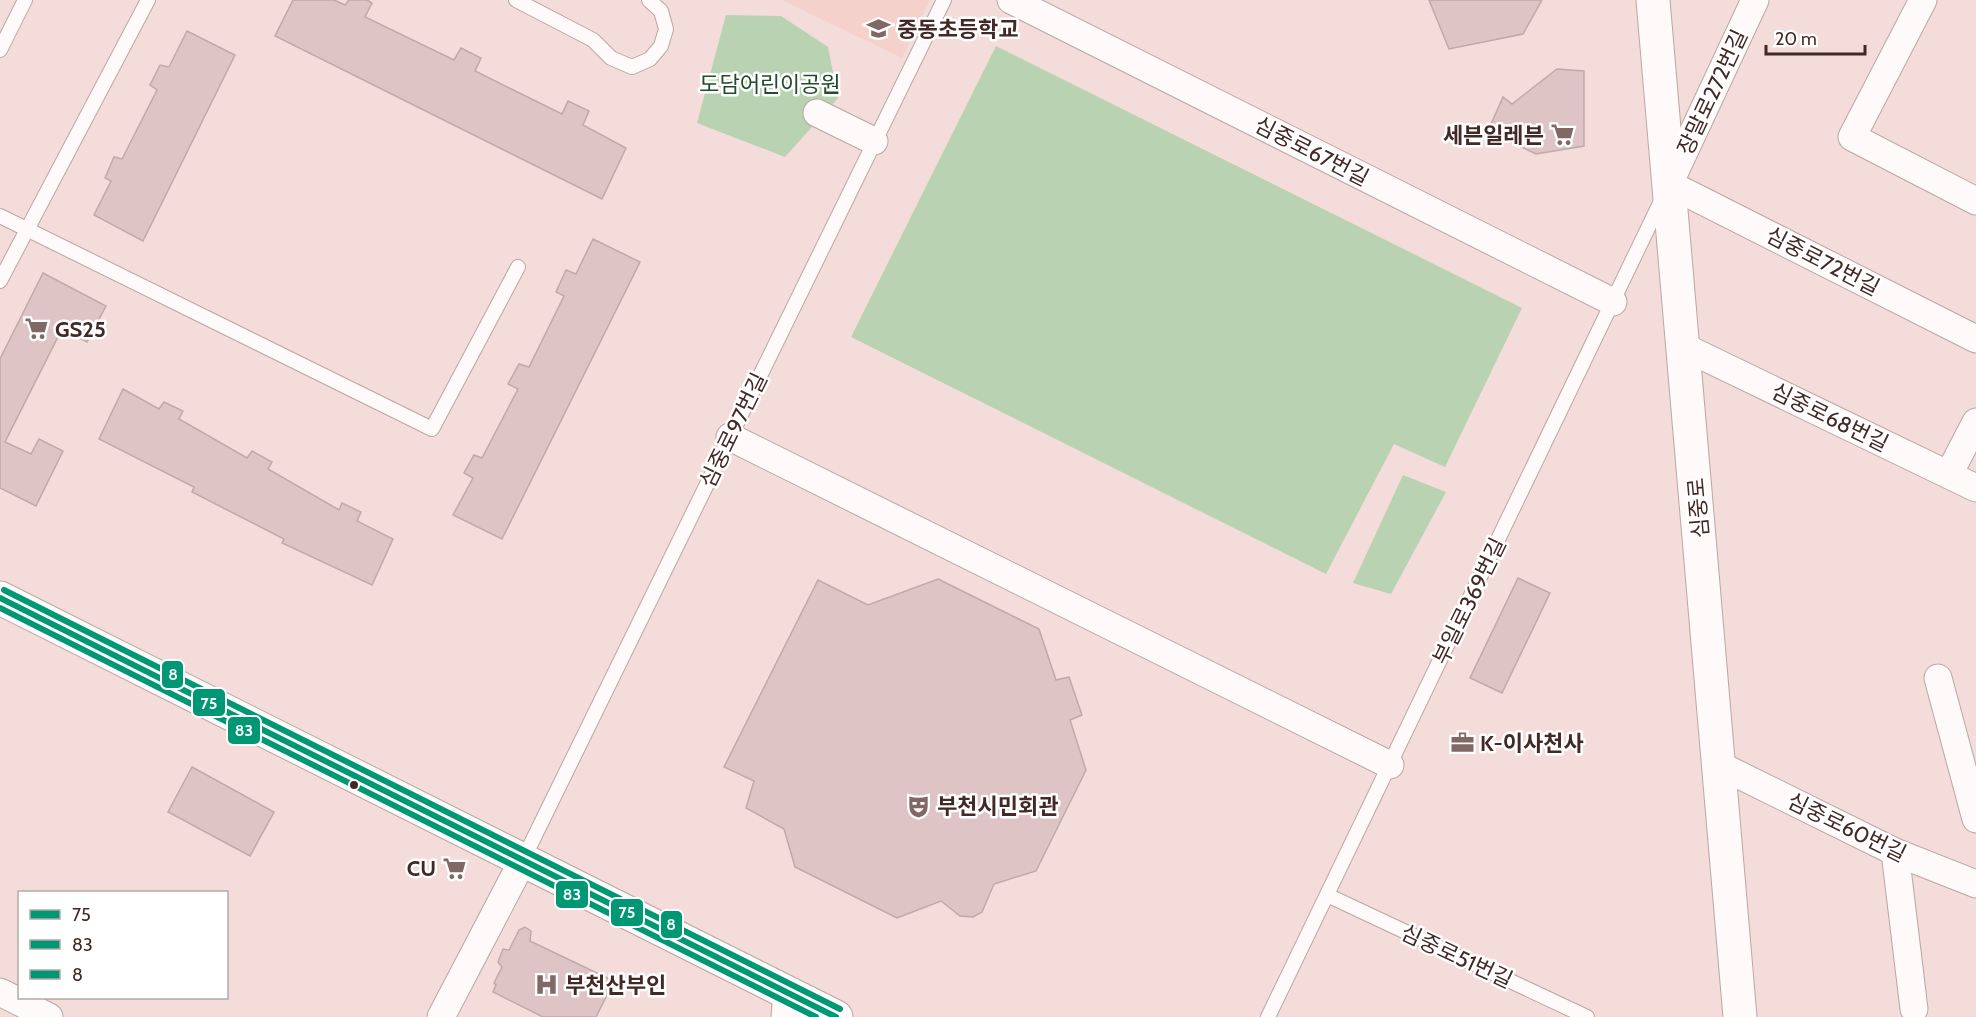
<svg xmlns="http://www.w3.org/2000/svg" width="1976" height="1017" font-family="Cabin,'Noto Sans KR',sans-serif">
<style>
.built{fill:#f5d1cc}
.green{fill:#b9d2b1}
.building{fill:#dec4c5;stroke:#c0a9aa;stroke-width:1.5}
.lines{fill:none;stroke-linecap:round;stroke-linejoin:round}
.lane-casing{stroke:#bca6a3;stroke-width:16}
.street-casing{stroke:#bca6a3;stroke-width:29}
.secondary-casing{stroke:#bca6a3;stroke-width:35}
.lane{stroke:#fdfaf9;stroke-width:14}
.street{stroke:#fdfaf9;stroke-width:27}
.secondary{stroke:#fdfaf9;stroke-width:33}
.bus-1-casing{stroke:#fff;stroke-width:10}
.bus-2-casing{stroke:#fff;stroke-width:10}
.bus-3-casing{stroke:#fff;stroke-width:10}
.bus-1{stroke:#009775;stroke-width:6}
.bus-2{stroke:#009775;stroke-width:6}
.bus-3{stroke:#009775;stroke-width:6}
.bus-dot{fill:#432926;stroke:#fff;stroke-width:2}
.labels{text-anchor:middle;stroke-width:5;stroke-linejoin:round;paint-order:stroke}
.poi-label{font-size:22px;font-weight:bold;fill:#432926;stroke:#fff;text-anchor:start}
.park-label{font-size:22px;fill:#214b29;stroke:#fff}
.street-label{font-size:22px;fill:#432926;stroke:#fff}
.line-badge{stroke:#fff;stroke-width:2}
.badge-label{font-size:16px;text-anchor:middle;font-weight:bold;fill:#fff}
</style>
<rect width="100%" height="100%" fill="#f3dcd9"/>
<polygon class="built" points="782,0 930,0 902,58"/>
<g class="green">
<polygon points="726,15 781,16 828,47 838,98 785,157 697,123"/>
<polygon points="996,46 1522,308 1445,467 1394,444 1326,574 851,337"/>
<polygon points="1403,475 1446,492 1391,594 1353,583"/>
</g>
<g class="building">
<polygon points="293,0 334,0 345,5 349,0 367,0 372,3 365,17 454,60 461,48 481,58 475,71 562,114 568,101 589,111 583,125 626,148 602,199 275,36"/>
<polygon points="1429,0 1542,0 1523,34 1449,49"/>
<polygon points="187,31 235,55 143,241 94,215 111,181 105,178 114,157 122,159 157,90 150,85 160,65 169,67"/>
<polygon points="1557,69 1584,71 1584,146 1536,154 1488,131 1503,97 1512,104"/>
<polygon points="593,239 640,262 502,539 453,515 473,478 464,473 474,455 482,458 518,389 508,384 519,364 529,367 564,296 556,292 566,270 576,274"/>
<polygon points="43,273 106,306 87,342 62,329 5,442 31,454 39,439 63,451 36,506 0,488 0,359"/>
<polygon points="123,389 159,409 164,402 183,411 179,419 247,458 252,451 272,462 268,469 339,510 342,503 361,512 357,521 393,539 372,585 282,543 284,539 192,492 194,487 99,439"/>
<polygon points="1518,578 1550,593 1502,693 1470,678"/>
<polygon points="938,579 1039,629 1056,680 1069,677 1082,715 1070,720 1086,770 1036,871 994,884 982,912 973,917 960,916 941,901 897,918 795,867 784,829 746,808 754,781 724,767 818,580 868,605"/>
<polygon points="192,767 274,812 250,856 168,812"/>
<polygon points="525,927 531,931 530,941 614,981 596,1017 543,1017 493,992 496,985 494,983 502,967 498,962 503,949 509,950 519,930"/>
</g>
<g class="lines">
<defs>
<g id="lane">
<polyline points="516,0 593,40 611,58 632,67 650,59 661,46 666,29 661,11 649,0"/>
<polyline points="0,50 25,0"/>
<polyline points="0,216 432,429 518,267"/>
<polyline points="0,281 148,0"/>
<polyline points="523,860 944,0"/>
<polyline points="1327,895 1587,1017"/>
<polyline points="1268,1017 1662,199"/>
</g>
<g id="street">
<polyline points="1011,0 1613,302"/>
<polyline points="1755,0 1669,184 1976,339"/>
<polyline points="1923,0 1852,137 1976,201"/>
<polyline points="817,113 874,141"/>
<polyline points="1684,347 1976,488"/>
<polyline points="730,437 1390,765"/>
<polyline points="1949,474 1976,422"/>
<polyline points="1938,678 1976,819"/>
<polyline points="1719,765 1895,852 1976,884"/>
<polyline points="1895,852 1914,1009"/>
<polyline points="0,992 49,1017"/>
<polyline points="441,1017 523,860"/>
<polyline points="785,1017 787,993"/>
</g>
<g id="secondary">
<polyline points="1653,0 1740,1017"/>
<polyline points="0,598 836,1017"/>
</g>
</defs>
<use href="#lane" class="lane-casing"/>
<use href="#street" class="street-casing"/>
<use href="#secondary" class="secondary-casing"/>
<use href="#lane" class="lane"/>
<use href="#street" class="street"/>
<use href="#secondary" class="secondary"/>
<defs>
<polyline id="bus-1" points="0,598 836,1017"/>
<polyline id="bus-2" points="0,608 816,1017"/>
<polyline id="bus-3" points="4,590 840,1009"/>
</defs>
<use href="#bus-1" class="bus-1-casing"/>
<use href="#bus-2" class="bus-2-casing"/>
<use href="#bus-3" class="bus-3-casing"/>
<use href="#bus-1" class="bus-1"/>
<use href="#bus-2" class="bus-2"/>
<use href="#bus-3" class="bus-3"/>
</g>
<defs>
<symbol id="school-bare" viewBox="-9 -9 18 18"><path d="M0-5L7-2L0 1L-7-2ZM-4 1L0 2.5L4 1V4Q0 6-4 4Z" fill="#816865" stroke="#fff" stroke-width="2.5" paint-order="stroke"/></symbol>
<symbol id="supermarket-bare" viewBox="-9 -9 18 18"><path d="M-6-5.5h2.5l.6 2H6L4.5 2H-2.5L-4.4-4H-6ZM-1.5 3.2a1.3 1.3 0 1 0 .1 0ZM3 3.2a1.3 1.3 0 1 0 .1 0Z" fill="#816865" stroke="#fff" stroke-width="2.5" paint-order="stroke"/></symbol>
<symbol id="office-bare" viewBox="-9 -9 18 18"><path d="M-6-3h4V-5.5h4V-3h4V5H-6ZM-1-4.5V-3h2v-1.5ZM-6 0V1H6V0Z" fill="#816865" stroke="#fff" stroke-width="2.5" paint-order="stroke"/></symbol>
<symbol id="theatre-bare" viewBox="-9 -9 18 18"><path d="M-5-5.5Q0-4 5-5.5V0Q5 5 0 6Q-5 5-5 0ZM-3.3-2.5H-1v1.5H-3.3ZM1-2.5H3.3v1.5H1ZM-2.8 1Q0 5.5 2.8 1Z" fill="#816865" stroke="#fff" stroke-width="2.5" paint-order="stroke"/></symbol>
<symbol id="hospital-bare" viewBox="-9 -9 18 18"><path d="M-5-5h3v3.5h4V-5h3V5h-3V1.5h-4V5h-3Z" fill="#816865" stroke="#fff" stroke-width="2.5" paint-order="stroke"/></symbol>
</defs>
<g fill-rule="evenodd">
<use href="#school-bare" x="862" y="12" width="33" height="33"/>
<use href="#supermarket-bare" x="1546" y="118" width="33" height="33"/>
<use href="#supermarket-bare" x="20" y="312" width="33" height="33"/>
<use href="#office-bare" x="1446" y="726" width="33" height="33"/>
<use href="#theatre-bare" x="902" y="790" width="33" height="33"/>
<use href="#supermarket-bare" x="438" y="852" width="33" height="33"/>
<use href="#hospital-bare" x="530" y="968" width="33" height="33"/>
</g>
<circle class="bus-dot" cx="354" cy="785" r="5"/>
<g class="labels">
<g class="poi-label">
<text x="897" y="37">중동초등학교</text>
<text x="1544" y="143" text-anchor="end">세븐일레븐</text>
<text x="55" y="337">GS25</text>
<text x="1480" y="751">K-이사천사</text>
<text x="937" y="814">부천시민회관</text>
<text x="436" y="876" text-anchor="end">CU</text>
<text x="565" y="993">부천산부인</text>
</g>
<g class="park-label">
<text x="770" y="92">도담어린이공원</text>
</g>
<g class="street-label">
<text transform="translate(1712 92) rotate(-65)" y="8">장말로272번길</text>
<text transform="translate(1312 151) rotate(27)" y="8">심중로67번길</text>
<text transform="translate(1823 261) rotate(27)" y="8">심중로72번길</text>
<text transform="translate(1830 417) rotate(26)" y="8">심중로68번길</text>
<text transform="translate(733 430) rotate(-64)" y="8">심중로97번길</text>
<text transform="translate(1698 508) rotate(-95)" y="8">심중로</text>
<text transform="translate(1469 601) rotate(-64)" y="8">부일로369번길</text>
<text transform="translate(1847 827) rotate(26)" y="8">심중로60번길</text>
<text transform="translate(1457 956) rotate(25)" y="8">심중로51번길</text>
</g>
</g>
<g class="line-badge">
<rect x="161" y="660" width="23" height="29" rx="6" fill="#009775"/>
<rect x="192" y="688" width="34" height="29" rx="6" fill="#009775"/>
<rect x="227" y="716" width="34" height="29" rx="6" fill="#009775"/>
<rect x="555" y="880" width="34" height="29" rx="6" fill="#009775"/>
<rect x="610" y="898" width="34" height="29" rx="6" fill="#009775"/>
<rect x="660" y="910" width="23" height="29" rx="6" fill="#009775"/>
</g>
<g class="badge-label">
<text x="173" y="680">8</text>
<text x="209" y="709">75</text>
<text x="244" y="736">83</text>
<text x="572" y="900">83</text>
<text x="627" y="918">75</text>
<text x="671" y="930">8</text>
</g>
<rect x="18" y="891" width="210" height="108" fill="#ffffff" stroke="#b4a9a8" stroke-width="1.5"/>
<rect x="30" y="910" width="30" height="9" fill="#009775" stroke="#b4a9a8" stroke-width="1.5"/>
<text x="72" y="921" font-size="18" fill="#432926">75</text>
<rect x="30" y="940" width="30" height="9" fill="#009775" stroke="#b4a9a8" stroke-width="1.5"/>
<text x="72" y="951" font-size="18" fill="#432926">83</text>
<rect x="30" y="970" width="30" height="9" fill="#009775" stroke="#b4a9a8" stroke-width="1.5"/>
<text x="72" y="981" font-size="18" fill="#432926">8</text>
<path d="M1766 45v9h99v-9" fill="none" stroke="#432926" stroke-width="3"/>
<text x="1775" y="45" font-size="18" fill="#432926" stroke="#ffffff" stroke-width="4.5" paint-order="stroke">20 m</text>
</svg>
